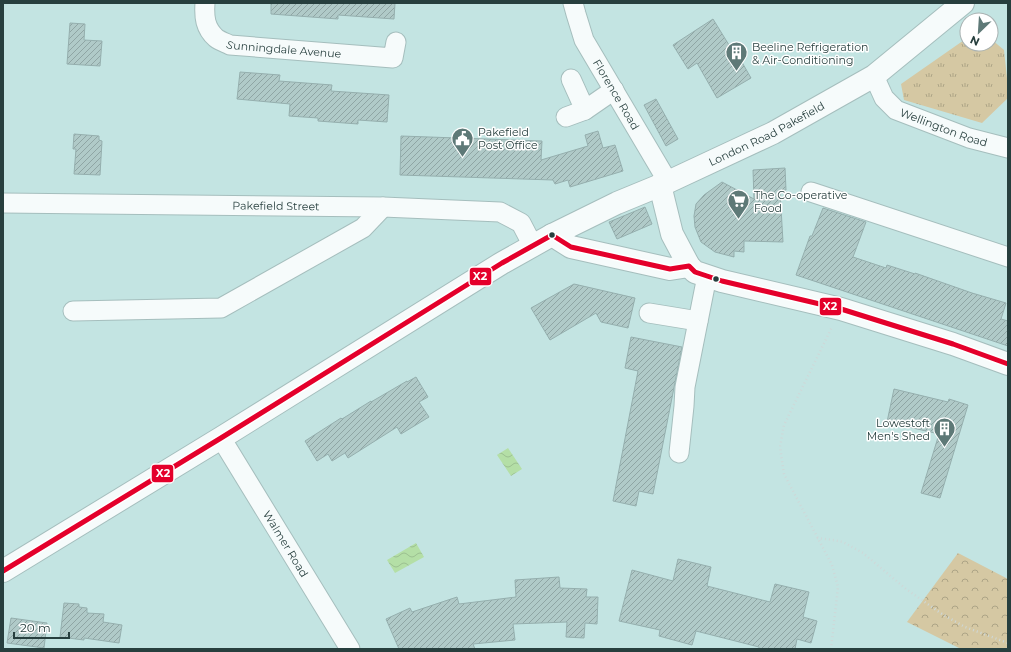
<svg xmlns="http://www.w3.org/2000/svg" width="1011" height="652" font-family="Montserrat,sans-serif">
<style>
.grass{fill:url(#grass-tufts)}
.forest{fill:url(#forest-crowns)}
.water{fill:url(#water-waves)}
.building{fill:url(#building-hatch);stroke:#95afae}
.lines{fill:none;stroke-linecap:round;stroke-linejoin:round}
.minor-casing{stroke:#a5bebd;stroke-width:21}
.major-casing{stroke:#a5bebd;stroke-width:24}
.path{stroke:#ced8d8;stroke-width:2.5;stroke-dasharray:1 3;stroke-linecap:butt}
.minor{stroke:#f6fbfb;stroke-width:19}
.major{stroke:#f6fbfb;stroke-width:22}
.bus-1-casing{stroke:#fff;stroke-width:8}
.bus-1{stroke:#e4002b;stroke-width:5}
.bus-dot{fill:#273f3e;stroke:#fff;stroke-width:1.5}
.labels{text-anchor:middle;stroke-width:3;stroke-linejoin:round;paint-order:stroke}
.poi-label{font-size:11px;fill:#273f3e;stroke:#fff;text-anchor:start}
.street-label{font-size:11px;fill:#273f3e;stroke:#fff}
.line-badge{stroke:#fff;stroke-width:1.5}
.badge-label{font-size:11px;text-anchor:middle;font-weight:bold;fill:#fff}
</style>
<defs>
<pattern id="grass-tufts" width="24" height="20" patternUnits="userSpaceOnUse"><rect width="24" height="20" fill="#d5c8a3"/><path d="M3 7l-1-3M5 7V3M7 7l1-3M15 17l-1-3M17 17v-4M19 17l1-3" fill="none" stroke="#ada486"/></pattern>
<pattern id="forest-crowns" width="20" height="18" patternUnits="userSpaceOnUse"><rect width="20" height="18" fill="#d5c8a3"/><path d="M2 6a3 3 0 1 1 6 0M12 15a3 3 0 1 1 6 0" fill="none" stroke="#ada486"/></pattern>
<pattern id="water-waves" width="16" height="10" patternUnits="userSpaceOnUse"><rect width="16" height="10" fill="#b4dfa6"/><path d="M0 5q4-4 8 0t8 0" fill="none" stroke="#9bc090"/></pattern>
<pattern id="building-hatch" width="6" height="6" patternUnits="userSpaceOnUse"><rect width="6" height="6" fill="#b0cac8"/><path d="M-1 1l2-2M0 6l6-6M5 7l2-2" fill="none" stroke="#8fa5a4"/></pattern>
</defs>
<rect width="100%" height="100%" fill="#c3e4e2"/>
<polygon class="grass" points="967,38 967,44 991,44 991,39 1004,50 1008,88 1008,98 982,123 904,100 901,84"/>
<polygon class="forest" points="958,553 1008,579 1008,649 961,649 907,622"/>
<g class="water">
<polygon points="508,448 522,469 511,476 497,455"/>
<polygon points="416,543 424,557 395,573 387,560"/>
</g>
<g class="building">
<polygon points="271,3 395,3 394,19 338,15 338,19 271,14"/>
<polygon points="713,19 737,58 739,57 751,78 717,98 697,63 688,69 673,45"/>
<polygon points="70,23 85,24 84,40 102,41 100,66 67,64"/>
<polygon points="240,72 280,75 279,81 332,85 331,91 389,95 387,122 358,120 358,124 318,121 318,118 289,116 290,104 237,99"/>
<polygon points="656,99 678,139 666,146 644,105"/>
<polygon points="598,131 603,148 615,145 623,171 570,187 568,180 555,184 553,180 400,175 401,136 542,141 541,160 588,146 585,135"/>
<polygon points="74,134 99,136 99,140 102,141 100,175 74,174 76,149 73,149"/>
<polygon points="785,168 786,190 780,191 783,242 744,241 744,252 734,251 734,257 715,252 701,242 695,227 694,216 696,204 704,195 722,182 754,199 753,170"/>
<polygon points="645,207 652,224 617,239 609,222"/>
<polygon points="823,208 866,222 853,257 886,268 887,265 915,274 915,273 972,293 1006,303 1001,319 1008,321 1008,346 796,275 810,236 812,236"/>
<polygon points="574,284 635,298 628,328 601,322 596,313 550,340 531,308"/>
<polygon points="631,337 682,347 653,494 639,491 636,506 613,501 638,371 625,368"/>
<polygon points="416,377 428,397 419,402 429,417 401,434 397,427 348,458 345,453 332,461 328,454 317,461 305,441 341,418 342,419 371,401 371,402 407,381 407,382"/>
<polygon points="894,389 948,402 949,399 968,405 940,498 921,493 939,434 887,422"/>
<polygon points="678,559 711,567 707,586 770,602 775,584 809,592 803,617 817,621 811,643 797,639 795,649 759,649 759,647 696,631 692,645 659,636 660,630 619,621 632,570 673,581"/>
<polygon points="559,577 560,588 587,589 586,597 598,597 597,624 585,623 584,638 566,637 567,622 513,624 515,640 473,644 475,649 399,649 386,619 410,608 412,612 457,597 459,604 516,597 515,580"/>
<polygon points="64,603 79,604 79,607 87,608 87,613 104,614 103,622 122,625 119,643 84,638 84,640 60,637"/>
<polygon points="11,618 47,623 44,648 7,643"/>
</g>
<g class="lines">
<defs>
<g id="minor">
<path id="s1" d="M205,3C204,17 205,28 216,38C220,41 226,43 230,45L393,58L396,42"/>
<path id="s2" d="M573,3L576,14L584,40L668,182"/>
<path id="s3" d="M874,76L884,98L896,110L969,138L1008,148"/>
<polyline points="571,79 585,110"/>
<polyline points="566,117 585,110 614,90"/>
<polyline points="811,192 1008,257"/>
<path id="s4" d="M3,203L383,207L500,212L521,223L533,246"/>
<polyline points="73,311 221,308 363,228 383,207"/>
<polyline points="649,313 698,321"/>
<path id="s5" d="M221,438L350,649"/>
<polyline points="679,453 684,406 685,387 707,276"/>
</g>
<g id="major">
<polyline points="660,185 672,234 689,266 695,272 722,281 841,309 953,344 1008,364"/>
<polyline points="552,235 571,247 670,269 689,266"/>
<path id="s6" d="M3,571L221,438L502,263L552,235L617,203L668,182L773,133L874,76L963,3"/>
</g>
</defs>
<use href="#minor" class="minor-casing"/>
<use href="#major" class="major-casing"/>
<g class="path">
<polyline points="817,538 833,540 843,542 863,553 906,589 942,614 965,627 1008,643"/>
<polyline points="831,649 838,587 832,565 784,474 780,447 784,425 832,327"/>
</g>
<use href="#minor" class="minor"/>
<use href="#major" class="major"/>
<defs>
<polyline id="bus-1" points="3,571 221,438 502,263 552,235 571,247 670,269 689,266 695,272 722,281 841,309 953,344 1008,364"/>
</defs>
<use href="#bus-1" class="bus-1-casing"/>
<use href="#bus-1" class="bus-1"/>
</g>
<defs>
<symbol id="building-pin" viewBox="-11 -11 22 30"><path d="M0 17L-7.5 6A9.5 9.5 0 1 1 7.5 6Z" fill="#5e7977" stroke="#fff"/><path d="M-4-6H4V6H1V3H-1V6H-4ZM-2.5-4.3h1.7v1.8h-1.7ZM.8-4.3h1.7v1.8H.8ZM-2.5-1h1.7V.8h-1.7ZM.8-1h1.7V.8H.8Z" fill="#fff"/></symbol>
<symbol id="civic-pin" viewBox="-11 -11 22 30"><path d="M0 17L-7.5 6A9.5 9.5 0 1 1 7.5 6Z" fill="#5e7977" stroke="#fff"/><path d="M-.6-6.5H3V-4.5H.6V-3L4-1V1h2V6H-6V1h2V-1L-.6-3ZM-1.2 2.5V6h2.4V2.5Z" fill="#fff"/></symbol>
<symbol id="supermarket-pin" viewBox="-11 -11 22 30"><path d="M0 17L-7.5 6A9.5 9.5 0 1 1 7.5 6Z" fill="#5e7977" stroke="#fff"/><path d="M-6-5.5h2.5l.6 2H6L4.5 2H-2.5L-4.4-4H-6ZM-1.5 3.2a1.3 1.3 0 1 0 .1 0ZM3 3.2a1.3 1.3 0 1 0 .1 0Z" fill="#fff"/></symbol>
</defs>
<g fill-rule="evenodd">
<use href="#building-pin" x="724" y="40" width="25" height="34"/>
<use href="#civic-pin" x="450" y="126" width="25" height="34"/>
<use href="#supermarket-pin" x="726" y="188" width="25" height="34"/>
<use href="#building-pin" x="932" y="416" width="25" height="34"/>
</g>
<g class="bus-dot">
<circle cx="552" cy="235" r="3.5"/>
<circle cx="716" cy="279" r="3.5"/>
</g>
<g class="labels">
<g class="poi-label">
<text x="752" y="51">Beeline Refrigeration<tspan x="752" dy="13">&amp; Air-Conditioning</tspan></text>
<text x="478" y="136">Pakefield<tspan x="478" dy="13">Post Office</tspan></text>
<text x="754" y="199">The Co-operative<tspan x="754" dy="13">Food</tspan></text>
<text x="930" y="427" text-anchor="end">Lowestoft<tspan x="930" dy="13">Men's Shed</tspan></text>
</g>
<g class="street-label">
<text dy="4" stroke="none"><textPath href="#s1" startOffset="108">Sunningdale Avenue</textPath></text>
<text dy="4" stroke="none"><textPath href="#s2" startOffset="102">Florence Road</textPath></text>
<text dy="4" stroke="none"><textPath href="#s3" startOffset="92">Wellington Road</textPath></text>
<text dy="4" stroke="none"><textPath href="#s6" startOffset="881">London Road Pakefield</textPath></text>
<text dy="4" stroke="none"><textPath href="#s4" startOffset="273">Pakefield Street</textPath></text>
<text dy="4" stroke="none"><textPath href="#s5" startOffset="124">Walmer Road</textPath></text>
</g>
</g>
<g class="line-badge">
<rect x="469" y="267" width="23" height="19" rx="4" fill="#e4002b"/>
<rect x="819" y="297" width="23" height="19" rx="4" fill="#e4002b"/>
<rect x="151" y="464" width="23" height="19" rx="4" fill="#e4002b"/>
</g>
<g class="badge-label">
<text x="480" y="280">X2</text>
<text x="830" y="310">X2</text>
<text x="163" y="477">X2</text>
</g>
<rect width="1011" height="652" fill="none" stroke="#273f3e" stroke-width="8"/>
<g transform="translate(979 32) rotate(205)"><circle r="19" fill="#ffffff" stroke="#a9b2b2"/>
<path d="M0-3L7 15L0 10L-7 15Z" fill="#5e7977"/>
<text y="-6" font-size="11" font-weight="bold" text-anchor="middle" fill="#273f3e">N</text>
</g>
<path d="M14 632v6h55v-6" fill="none" stroke="#273f3e" stroke-width="2"/>
<text x="20" y="632" font-size="12" fill="#273f3e" stroke="#ffffff" stroke-width="3" paint-order="stroke">20 m</text>
</svg>
